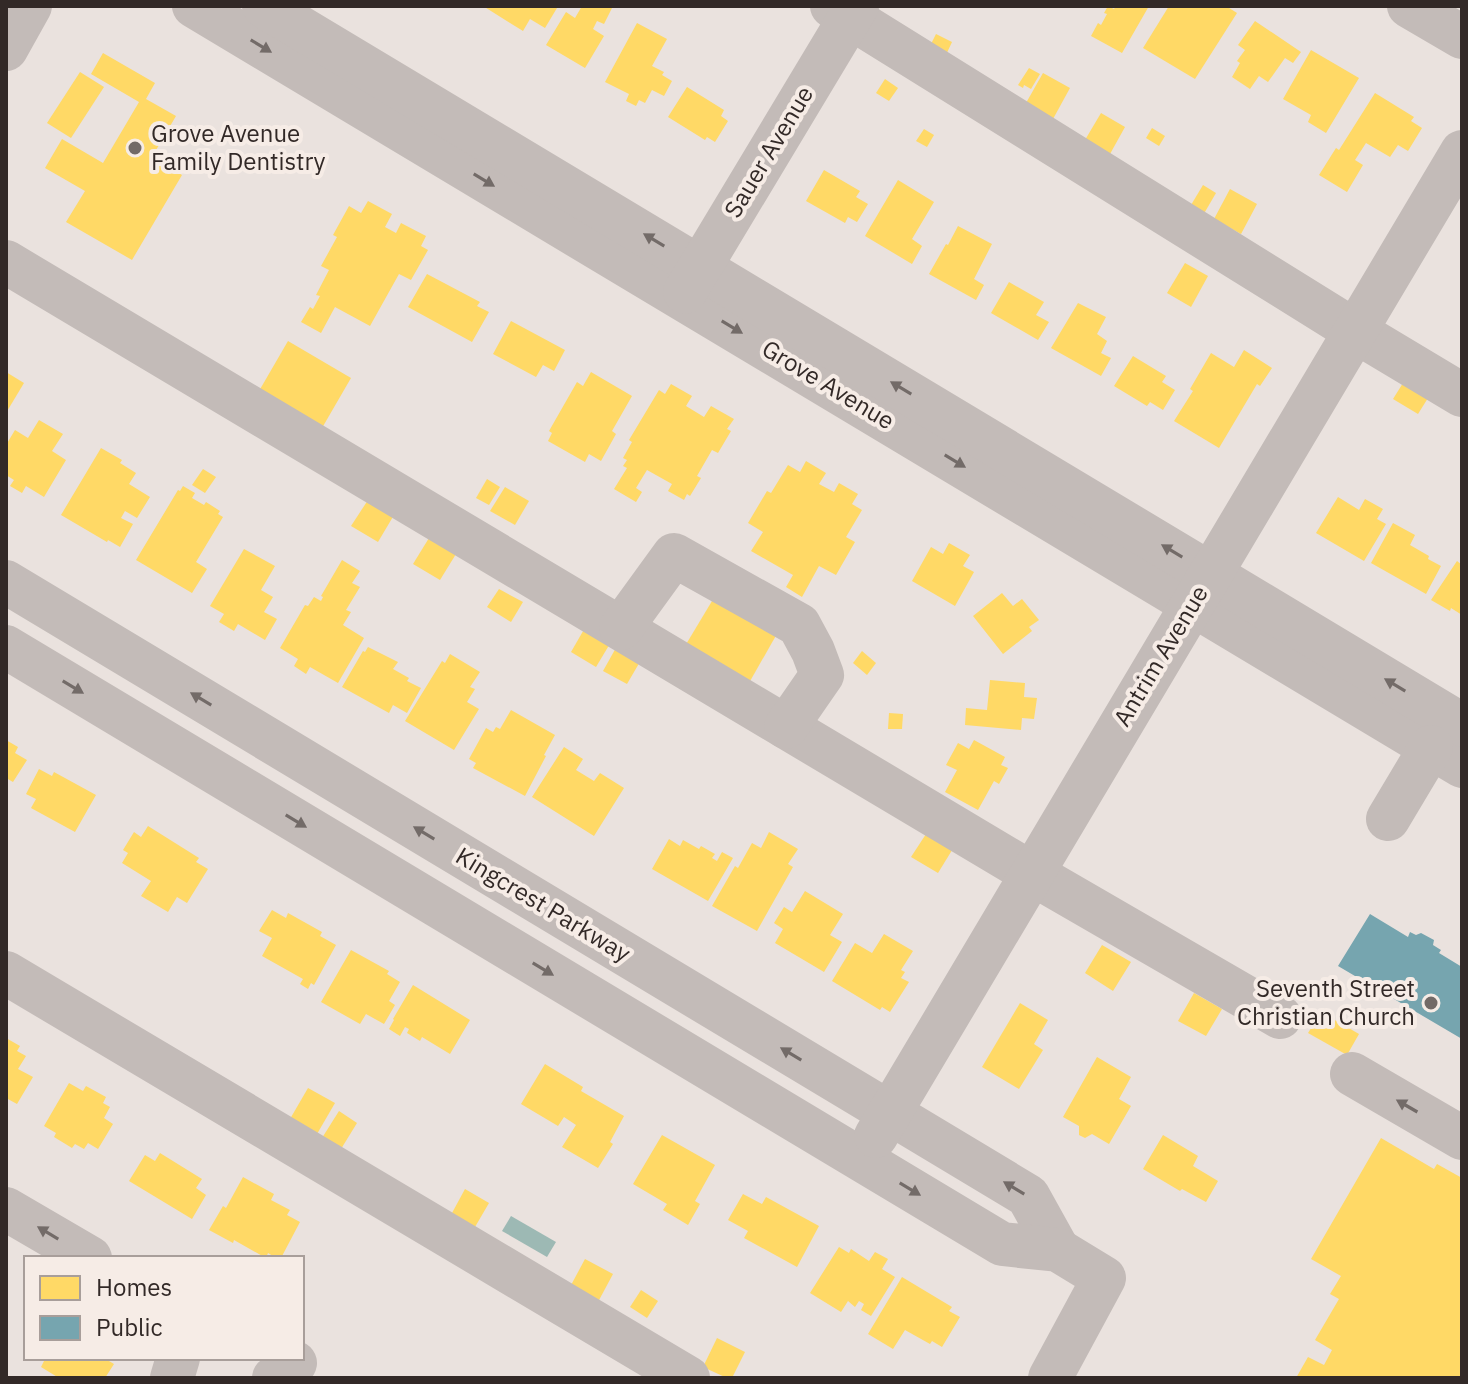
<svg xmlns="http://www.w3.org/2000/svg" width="1468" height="1384" font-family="'IBM Plex Sans',sans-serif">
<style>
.water{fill:#9db9b4}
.homes{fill:#ffd966}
.public{fill:#76a5af}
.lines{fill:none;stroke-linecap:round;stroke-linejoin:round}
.minor{stroke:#c3bbb8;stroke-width:44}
.oneway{fill:#736b68}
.poi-dot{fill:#726a67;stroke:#f6ece6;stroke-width:3}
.labels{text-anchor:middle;stroke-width:8;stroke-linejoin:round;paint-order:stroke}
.poi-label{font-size:24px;fill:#322927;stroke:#f6ece6;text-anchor:start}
.street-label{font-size:24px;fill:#322927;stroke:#f6ece6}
</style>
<rect width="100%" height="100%" fill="#eae2de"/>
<polygon class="water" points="511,1216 556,1242 547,1257 502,1231"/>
<g class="homes">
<polygon points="483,6 554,6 557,8 545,28 530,19 523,31"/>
<polygon points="582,6 613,6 604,24 597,21 593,29 604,36 585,68 546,45 566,12 575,18"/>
<polygon points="1108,6 1114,9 1116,6 1149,6 1122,53 1091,36 1098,23 1101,25 1107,14 1104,13"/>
<polygon points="1169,6 1226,6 1237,13 1195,79 1143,48"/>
<polygon points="1255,21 1301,52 1293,63 1285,58 1268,82 1259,76 1250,89 1232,77 1240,63 1237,61 1245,50 1238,45"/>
<polygon points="637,23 667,39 652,66 664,72 662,75 672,81 664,96 652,90 645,103 639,100 636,106 626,101 629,94 605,82"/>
<polygon points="936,34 952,42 945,57 929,48"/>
<polygon points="1311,50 1359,78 1326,133 1308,122 1311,115 1283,99"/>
<polygon points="103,53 155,83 146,99 176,116 152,157 182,175 132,260 66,222 85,191 45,168 62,139 103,163 139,102 91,74"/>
<polygon points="1029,68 1040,74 1031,89 1024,85 1023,88 1018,85"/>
<polygon points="80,72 104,87 71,138 47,123"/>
<polygon points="1043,73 1070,88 1053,119 1026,103"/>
<polygon points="885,79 898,88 889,101 876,93"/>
<polygon points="687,87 724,110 721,116 728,121 715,142 707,137 705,140 668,117"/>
<polygon points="1375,93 1414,117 1411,121 1422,128 1408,151 1398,145 1390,157 1366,143 1355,160 1363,165 1347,192 1319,175 1336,148 1339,150"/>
<polygon points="1101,113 1125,127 1110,154 1085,140"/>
<polygon points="1152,128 1165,136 1159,146 1146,138"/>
<polygon points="924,129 934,135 927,147 916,141"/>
<polygon points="824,170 860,191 856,197 868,204 857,222 848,217 845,223 806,201"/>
<polygon points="898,180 934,202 912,239 922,246 912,264 865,236"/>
<polygon points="1203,185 1216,193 1202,217 1188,210"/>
<polygon points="1230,189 1257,204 1241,234 1214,219"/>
<polygon points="368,201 392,214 385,227 396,233 401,223 426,236 421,246 428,250 411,280 399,274 370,326 335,307 321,333 301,322 310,307 313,309 320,296 316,295 329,270 321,266 337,237 333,235 349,206 361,213"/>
<polygon points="958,226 992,244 974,279 984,285 976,300 929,274 946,244 948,245"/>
<polygon points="1185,263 1208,276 1191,307 1167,293"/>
<polygon points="427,274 480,302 477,306 489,312 472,342 408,307"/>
<polygon points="1009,282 1044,302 1036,315 1049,322 1038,340 991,313"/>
<polygon points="1078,303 1106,317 1097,334 1107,341 1101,353 1111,358 1101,376 1051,348"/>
<polygon points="511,321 565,350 554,371 543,365 536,377 493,354"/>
<polygon points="288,341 351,378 322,428 259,391"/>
<polygon points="1244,350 1272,368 1260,386 1257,384 1219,448 1174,421 1193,391 1190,389 1211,353 1234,367"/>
<polygon points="1133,356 1166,376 1162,382 1175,390 1163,410 1150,402 1147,406 1114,386"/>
<polygon points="6,372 24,383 6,413"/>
<polygon points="591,372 632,396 612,431 616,434 601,461 589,454 585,462 548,441 552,433 549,431 577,382 583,386"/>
<polygon points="1408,375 1433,390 1418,414 1393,399"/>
<polygon points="671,384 692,396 686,406 704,417 711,406 734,419 727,429 731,431 718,453 712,450 697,476 701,478 690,496 687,494 684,500 668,491 672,484 647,470 636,488 642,492 636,502 614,489 627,468 623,466 627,460 623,458 632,442 629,440 659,390 665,394"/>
<polygon points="39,420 63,434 52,451 66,460 44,497 26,486 22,493 10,486 14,480 6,475 6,445 15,430 28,438"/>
<polygon points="101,448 122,460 120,463 136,473 129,484 150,497 137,518 125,511 121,518 133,524 120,547 108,540 107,542 61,515"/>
<polygon points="806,461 826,473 819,484 834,492 839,483 858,494 852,504 862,510 846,537 855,542 836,575 819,566 802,597 786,587 793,575 751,551 763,532 748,523 767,491 771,493 788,465 800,472"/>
<polygon points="203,469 216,477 205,493 192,485"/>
<polygon points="487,479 500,487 489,505 476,498"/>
<polygon points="183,486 195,493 192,498 204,505 206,502 220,511 218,514 223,517 196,562 207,569 192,593 136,560 178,490 180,491"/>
<polygon points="505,487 529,501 515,525 490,511"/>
<polygon points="1338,497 1359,510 1365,499 1383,509 1377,519 1386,524 1364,561 1316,533"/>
<polygon points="368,500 394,515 378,542 351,526"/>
<polygon points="1393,523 1415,535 1410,545 1429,556 1428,559 1441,566 1426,594 1371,563"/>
<polygon points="429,538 456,554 440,580 413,564"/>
<polygon points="949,543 970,555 963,566 974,572 955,606 912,581 931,547 943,554"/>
<polygon points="244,549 275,566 261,590 273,597 264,612 277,619 265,640 238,624 234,631 219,622 224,614 210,606"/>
<polygon points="342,560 360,571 352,583 360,587 346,610 351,612 343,625 364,638 338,683 310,667 306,674 294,666 298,659 280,648 305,605 308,606 314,597 321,601 323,597 321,596"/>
<polygon points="1457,561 1462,565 1462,615 1451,608 1450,611 1431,600"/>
<polygon points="499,589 523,602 511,622 487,607"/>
<polygon points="1002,593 1013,606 1022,599 1039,620 1029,627 1032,631 1003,654 973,616"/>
<polygon points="715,596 778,632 749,683 685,646"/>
<polygon points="586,626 611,642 596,667 571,652"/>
<polygon points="617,646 641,660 627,684 603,671"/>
<polygon points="368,647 398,662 393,669 409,678 407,681 421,688 407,713 393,705 389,713 342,687 363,651 365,652"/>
<polygon points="862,651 876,663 867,675 853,663"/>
<polygon points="450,654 480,672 470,687 475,689 467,702 479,709 454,750 405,721 442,661 445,663"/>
<polygon points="990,680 1025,683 1024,697 1037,698 1034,719 1022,718 1021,730 965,725 966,708 987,710"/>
<polygon points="511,710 555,735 544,755 546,756 525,796 473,768 476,763 469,759 486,728 493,732 496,727 500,729"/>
<polygon points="889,713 903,714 902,729 888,729"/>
<polygon points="6,740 18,747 15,753 27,760 13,782 6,778"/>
<polygon points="974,740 1005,757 1001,765 1008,768 999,784 994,781 978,810 945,792 957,770 946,765 958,743 969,749"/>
<polygon points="564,747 583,759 576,770 594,781 600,773 624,788 594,836 532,797"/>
<polygon points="39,769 52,776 54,772 96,795 75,832 31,808 36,799 26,794"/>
<polygon points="148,826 199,858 196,862 208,869 187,903 177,897 168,912 141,896 151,881 122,863 128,853 123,850 134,832 141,837"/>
<polygon points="928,831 954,847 938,873 911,857"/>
<polygon points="769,832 798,849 788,864 793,867 757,931 712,906 735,866 738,868 752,843 761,848"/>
<polygon points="669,839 680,846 683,840 699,849 701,846 715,854 712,858 717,861 722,852 733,858 708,901 652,869"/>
<polygon points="805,891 843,914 830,935 842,942 824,972 775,943 783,929 774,923 784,907 792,912"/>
<polygon points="272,910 286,918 288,913 322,932 320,936 336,945 314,985 311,983 308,989 300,984 303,979 262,956 272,938 259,931"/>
<polygon points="884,934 913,951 901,970 905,972 901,978 909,982 890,1012 882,1007 880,1010 832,981 855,943 872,953"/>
<polygon points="1102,945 1131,962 1113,991 1085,973"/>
<polygon points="351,950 389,971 387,974 400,982 389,1001 395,1005 384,1024 366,1014 360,1024 321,1002"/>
<polygon points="413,985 470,1020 450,1054 422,1037 420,1041 407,1033 409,1029 405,1027 400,1036 389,1029 394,1020 393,1019"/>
<polygon points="1194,993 1222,1009 1206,1036 1178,1021"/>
<polygon points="1020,1003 1048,1020 1034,1044 1043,1050 1019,1089 982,1067"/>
<polygon points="1321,1012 1359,1034 1347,1055 1308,1033"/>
<polygon points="6,1038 20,1046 17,1051 26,1056 18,1069 33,1077 17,1104 6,1098"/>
<polygon points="1097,1057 1131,1077 1119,1099 1131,1106 1109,1144 1092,1134 1085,1138 1079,1135 1079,1126 1063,1117"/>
<polygon points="545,1064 583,1087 581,1091 624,1116 610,1142 613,1144 598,1168 562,1147 576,1125 564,1117 558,1126 521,1104"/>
<polygon points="69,1083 83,1091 86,1086 106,1097 103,1103 110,1107 104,1118 113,1124 98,1149 88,1143 84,1149 75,1144 72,1148 54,1137 56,1133 44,1126"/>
<polygon points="308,1088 335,1103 317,1134 290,1119"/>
<polygon points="339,1111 357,1123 341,1149 322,1138"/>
<polygon points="662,1135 715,1165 695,1201 700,1204 688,1225 663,1210 667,1204 633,1184"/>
<polygon points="1163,1135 1198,1156 1193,1166 1218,1181 1206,1202 1182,1189 1180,1191 1143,1169"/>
<polygon points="1381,1138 1434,1169 1437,1164 1462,1178 1462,1378 1296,1378 1308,1357 1324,1365 1332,1350 1315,1340 1339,1299 1330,1294 1341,1276 1311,1259"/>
<polygon points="160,1153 202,1179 196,1188 206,1195 192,1219 129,1181 145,1155 155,1161"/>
<polygon points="243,1177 274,1194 271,1200 290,1210 287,1215 300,1222 281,1258 276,1258 268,1253 266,1258 234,1240 233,1243 209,1230 223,1206 226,1208"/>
<polygon points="465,1189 489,1203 475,1227 452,1213"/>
<polygon points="743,1194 762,1204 766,1197 819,1226 797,1267 744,1238 748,1231 728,1220"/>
<polygon points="839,1247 849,1253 851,1249 869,1261 875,1252 888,1259 882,1269 895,1277 871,1316 861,1310 864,1304 859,1301 855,1307 848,1301 841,1312 810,1293"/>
<polygon points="585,1259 613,1274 598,1302 570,1287"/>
<polygon points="902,1277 952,1307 949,1311 960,1317 942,1347 932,1341 930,1344 905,1330 893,1349 868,1334"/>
<polygon points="641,1290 658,1301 647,1318 630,1307"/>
<polygon points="717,1338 745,1352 732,1378 727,1378 703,1367"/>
<polygon points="39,1358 104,1358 114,1364 105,1378 59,1378 41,1367 44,1361"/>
</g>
<polygon class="public" points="1370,914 1408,937 1410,932 1416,935 1421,933 1434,940 1433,945 1441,950 1439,953 1462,967 1462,1039 1338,966"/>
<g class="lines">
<g class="minor">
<polyline points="194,6 1462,766"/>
<polyline points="264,6 1462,725"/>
<polyline points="832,6 1355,331 1462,395"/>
<polyline points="1409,6 1462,37"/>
<polyline points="6,49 30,6"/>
<polyline points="6,262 1031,873 1280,1017"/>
<polyline points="685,292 857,6"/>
<polyline points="6,582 1028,1196 1058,1250"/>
<polyline points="621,628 674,555 799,625 813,651 822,675 786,727"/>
<polyline points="6,647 1002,1244 1058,1250 1104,1278 1050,1378"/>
<polyline points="1388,819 1431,747"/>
<polyline points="6,973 688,1378"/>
<polyline points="1352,1074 1462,1138"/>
<polyline points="876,1136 1462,152"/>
<polyline points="6,1209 90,1258"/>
<polyline points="172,1378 178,1358"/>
<polyline points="274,1378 295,1363"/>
</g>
</g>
<defs><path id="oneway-solid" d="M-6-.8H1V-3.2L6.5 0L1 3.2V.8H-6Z" transform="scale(2)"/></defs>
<g class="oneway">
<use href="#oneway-solid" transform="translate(261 46) rotate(31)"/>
<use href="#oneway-solid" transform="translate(484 180) rotate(31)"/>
<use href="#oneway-solid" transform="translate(654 240) rotate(-149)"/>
<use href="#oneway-solid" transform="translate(732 327) rotate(31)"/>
<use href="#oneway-solid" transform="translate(901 388) rotate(-149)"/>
<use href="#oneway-solid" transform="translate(955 461) rotate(31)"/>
<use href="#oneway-solid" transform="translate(1172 551) rotate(-149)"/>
<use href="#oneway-solid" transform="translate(1395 685) rotate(-149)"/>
<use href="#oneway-solid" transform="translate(73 687) rotate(31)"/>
<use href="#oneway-solid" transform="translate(201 699) rotate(-149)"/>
<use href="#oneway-solid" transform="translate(296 821) rotate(31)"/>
<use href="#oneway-solid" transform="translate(424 833) rotate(-149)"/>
<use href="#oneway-solid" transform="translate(543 969) rotate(31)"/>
<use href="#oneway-solid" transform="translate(791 1054) rotate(-149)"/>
<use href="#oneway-solid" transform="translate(1407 1106) rotate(-150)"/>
<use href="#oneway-solid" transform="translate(1014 1188) rotate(-149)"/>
<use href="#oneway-solid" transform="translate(910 1189) rotate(31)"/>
<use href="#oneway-solid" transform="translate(48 1233) rotate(-149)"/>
</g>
<g class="poi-dot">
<circle cx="135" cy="148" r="8"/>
<circle cx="1431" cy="1003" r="8"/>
</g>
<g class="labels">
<g class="poi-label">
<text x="151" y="142">Grove Avenue<tspan x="151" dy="28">Family Dentistry</tspan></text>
<text x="1415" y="997" text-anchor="end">Seventh Street<tspan x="1415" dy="28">Christian Church</tspan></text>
</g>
<g class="street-label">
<text transform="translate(769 152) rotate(-59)" y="8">Sauer Avenue</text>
<text transform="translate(828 385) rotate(31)" y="8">Grove Avenue</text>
<text transform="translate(1161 656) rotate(-59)" y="8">Antrim Avenue</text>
<text transform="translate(543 905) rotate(31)" y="8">Kingcrest Parkway</text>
</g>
</g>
<rect width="1468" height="1384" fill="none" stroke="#322927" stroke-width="16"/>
<rect x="24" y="1256" width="280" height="104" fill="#f6ece6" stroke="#a89e9a" stroke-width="2"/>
<rect x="40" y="1276" width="40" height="24" fill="#ffd966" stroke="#a89e9a" stroke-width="2"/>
<text x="96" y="1296" font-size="24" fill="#322927">Homes</text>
<rect x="40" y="1316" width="40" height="24" fill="#76a5af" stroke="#a89e9a" stroke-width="2"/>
<text x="96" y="1336" font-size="24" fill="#322927">Public</text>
</svg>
